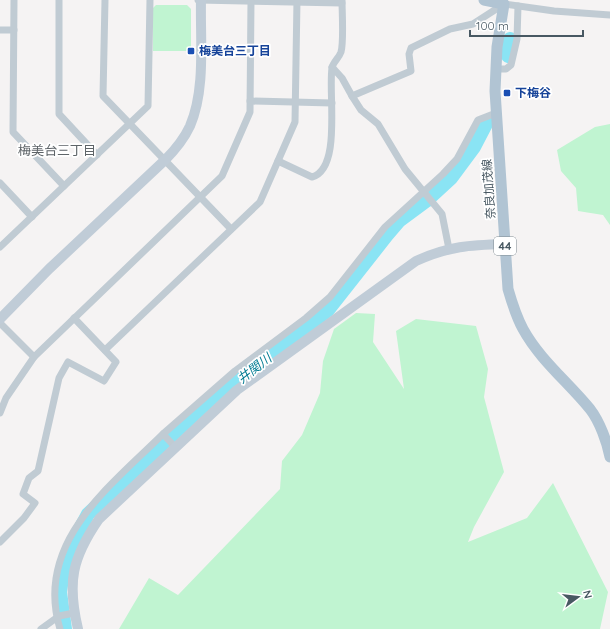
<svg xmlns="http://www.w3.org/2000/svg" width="610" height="629" font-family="Quicksand,'Noto Sans JP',sans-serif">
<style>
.green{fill:#c0f4d1}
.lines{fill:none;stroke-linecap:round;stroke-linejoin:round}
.river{stroke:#8ae4f4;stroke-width:14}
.street{stroke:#c0cbd3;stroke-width:7}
.secondary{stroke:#c0ccd7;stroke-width:10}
.primary{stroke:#b1c4d3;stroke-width:11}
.transit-dot{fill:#1a4fb4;stroke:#fff;stroke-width:1.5}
.labels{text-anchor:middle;stroke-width:3.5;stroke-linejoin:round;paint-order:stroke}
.shield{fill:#fff;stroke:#7f8a91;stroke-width:1}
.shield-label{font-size:11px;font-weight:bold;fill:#485862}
.transit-label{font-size:12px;font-weight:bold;fill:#164399;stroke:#fff;text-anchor:start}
.street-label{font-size:12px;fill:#485862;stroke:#fff}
.neighbourhood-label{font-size:13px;fill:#5e6468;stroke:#fff}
.water-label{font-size:13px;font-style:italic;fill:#047d93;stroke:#fff}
</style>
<rect width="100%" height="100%" fill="#f5f3f3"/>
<g class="green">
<polygon points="156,5 187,5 191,9 191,51 153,51 153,8"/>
<polygon points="610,124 610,225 603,215 578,211 576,188 561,171 557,150 595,127"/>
<polygon points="356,313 375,314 373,342 404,389 396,331 416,319 476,326 488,369 484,397 504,472 474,527 468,542 527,518 553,483 608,592 600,629 119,629 149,578 178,595 280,489 282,461 302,435 320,393 323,361 334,329"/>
</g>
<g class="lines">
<g class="river">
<polyline points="508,56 510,39"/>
<polyline points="65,629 60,592 64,566 69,550 88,514 198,411 328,310 387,235 399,221 426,201 451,178 474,147 487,122"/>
</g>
<g class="street">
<polyline points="14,0 13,132 64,186"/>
<polyline points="59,0 59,114 97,155"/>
<polyline points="105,0 103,96 231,229"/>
<polyline points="198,0 342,3"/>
<polyline points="0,30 14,30"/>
<polyline points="332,67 342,78 352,96"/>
<polyline points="495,69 506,69 511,65 517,39 518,6"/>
<polyline points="250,101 332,103"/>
<path d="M278,161L312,177C342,169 328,93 332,68C333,62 339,58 341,52C344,42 342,12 342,0"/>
<polyline points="0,183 32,217"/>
<polyline points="0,247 148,106 150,0"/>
<polyline points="449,249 442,214 405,169 378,124 361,110 352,96 411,71 409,54 411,48 450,29 473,24 504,4 554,11 610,15"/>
<polyline points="0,323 34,357"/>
<polyline points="105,350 260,202 295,122 297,0"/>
<polyline points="0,413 6,398 34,357 222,176 250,112 251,0"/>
<polyline points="175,447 163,434 235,371 306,318 330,297 385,227 443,174 457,159 478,120 496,113"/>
<polyline points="0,542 24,518 35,503 23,494 29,478 38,471 59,378 68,362 104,381 116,362 74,318"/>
<polyline points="41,629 59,616 74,613"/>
<path d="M60,629C34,543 109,487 163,434"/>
</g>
<g class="secondary">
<path d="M0,319L49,269L165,160C175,150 184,139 190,126C206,89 200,39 201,0"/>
<path d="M78,629C67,582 72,558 99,519L237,390L416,261C449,246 470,245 505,244"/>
</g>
<path class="primary" d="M484,0L504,4L497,47L495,91L508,289C512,303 516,316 523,329C540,360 568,382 590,409C600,422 607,442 610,457"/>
</g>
<g class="transit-dot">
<rect x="187" y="47" width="8" height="8" rx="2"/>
<rect x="503" y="89" width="8" height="8" rx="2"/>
</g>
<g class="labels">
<rect class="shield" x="494" y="237" width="22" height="18" rx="3"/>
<g class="shield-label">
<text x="505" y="250">44</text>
</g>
<g class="transit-label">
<text x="199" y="55">梅美台三丁目</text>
<text x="515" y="97">下梅谷</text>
</g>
<g class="street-label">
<text transform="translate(489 189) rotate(-94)" y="4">奈良加茂線</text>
</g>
<g class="neighbourhood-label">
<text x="57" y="155">梅美台三丁目</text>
</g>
<g class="water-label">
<text transform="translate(254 368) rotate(-38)" y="5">井関川</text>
</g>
</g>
<g transform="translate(578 597) rotate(75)" stroke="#ffffff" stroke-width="3" paint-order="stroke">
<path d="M0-3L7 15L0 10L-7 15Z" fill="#485862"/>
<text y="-6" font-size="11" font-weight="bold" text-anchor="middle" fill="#485862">N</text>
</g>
<path d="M470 30v6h113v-6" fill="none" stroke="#485862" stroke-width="2"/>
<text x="476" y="30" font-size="12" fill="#485862" stroke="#ffffff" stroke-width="3" paint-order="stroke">100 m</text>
</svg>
